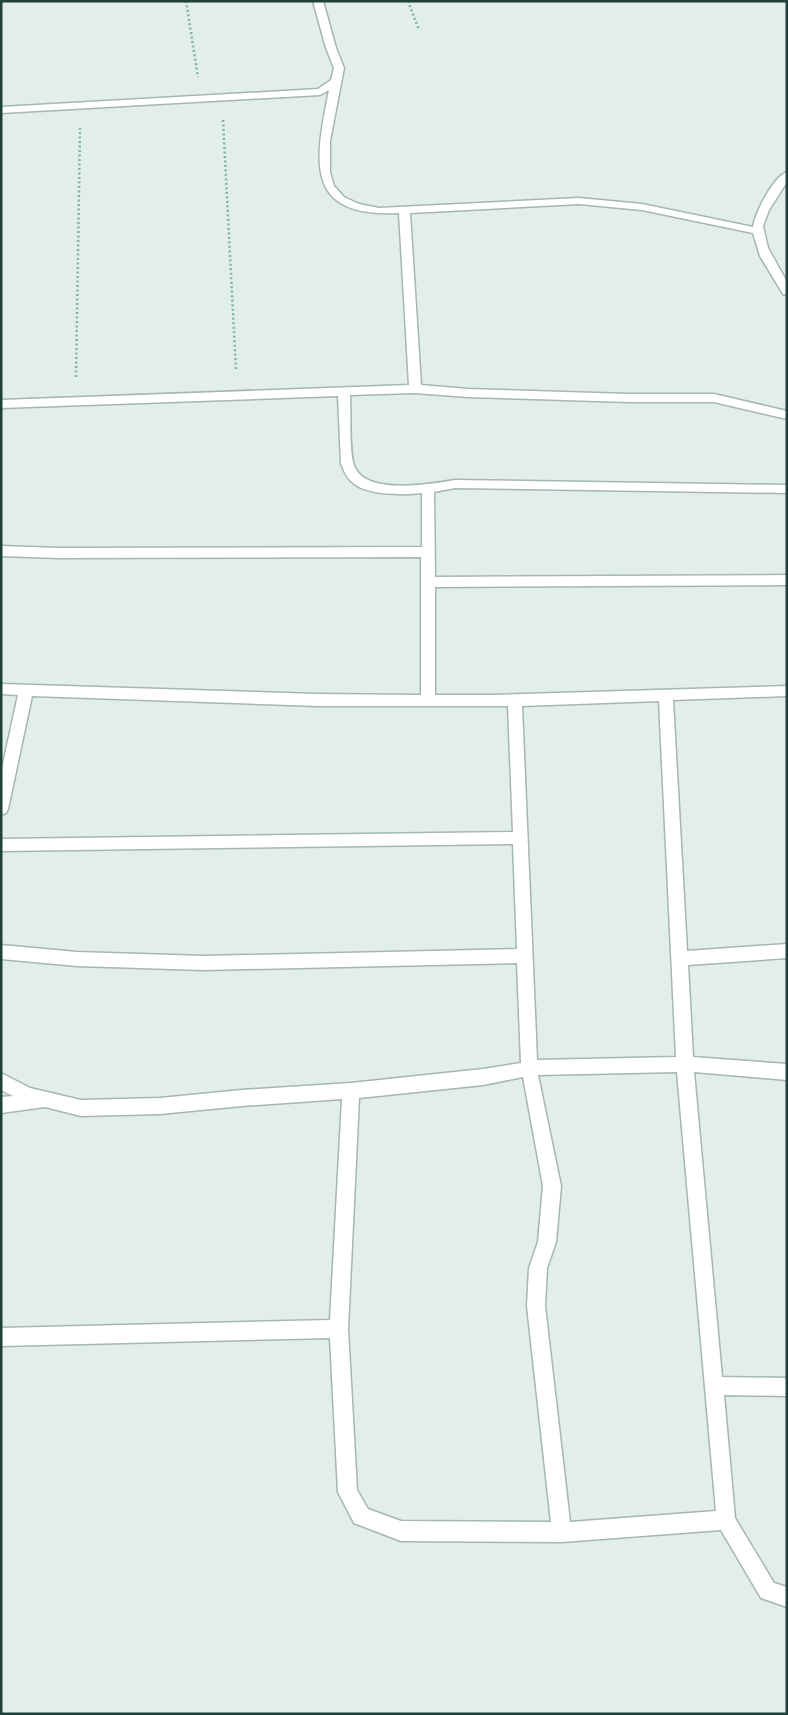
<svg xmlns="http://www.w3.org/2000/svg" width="788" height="1715" font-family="'PT Sans Narrow',sans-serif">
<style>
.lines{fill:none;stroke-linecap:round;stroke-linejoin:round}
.minor-casing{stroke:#a4b7b1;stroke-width:3}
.path{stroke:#7eb5a5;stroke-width:2.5;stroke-dasharray:2 2.5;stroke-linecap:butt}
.minor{fill:#fff;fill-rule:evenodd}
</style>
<rect width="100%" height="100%" fill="#e2eee9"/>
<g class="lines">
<defs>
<path id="minor" d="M313,1H323L336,48L344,68L330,141V172L334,186L344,197L359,204L379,208L579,198L642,204L753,227C755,213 773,177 787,172V182L769,210L763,226L768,248L787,282V295L783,294L760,256L753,233L642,210L579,204L410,213L421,385L468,389L629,394H714L787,411V419L714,402H629L468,397L415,393L350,395C351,411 349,452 354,465C364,496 431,484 455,480L787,485V493L455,488L434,492L435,577L787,575V585L435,587V695H494L787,686V696L673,700L687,951L787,944V958L688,965L693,1057L787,1064V1080L694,1072L722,1377L787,1378V1396L724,1395L735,1518L774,1583L787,1587V1607L761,1598L721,1530L562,1542L401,1541L354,1523L338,1492L330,1338L1,1346V1328L330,1320L342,1099L242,1106L160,1114L81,1116L45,1107L1,1113V1097L13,1096L1,1090V1073L30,1088L81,1100L160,1098L242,1090L351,1083L483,1069L521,1063L517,963L204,970L77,966L1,959V945L77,952L204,956L517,949L513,844L1,851V839L513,832L508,706H317L32,696L8,809L6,813L1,815V773L18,695L1,694V684L317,694L421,695V557L59,558L1,556V546L59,548L422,547V493C403,495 365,496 351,481C346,477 344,470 341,464L338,396L1,408V400L409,385L399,213C303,218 315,161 329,90L320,95L1,113V107L318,89L331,80L334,68L326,48ZM659,701L676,1057L537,1060L522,706ZM677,1072L716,1511L570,1522L545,1306L547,1268L556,1242L561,1186L538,1075ZM523,1077L543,1186L538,1242L529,1268L527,1306L551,1522L401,1521L368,1509L357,1490L348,1329L359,1098L483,1085Z"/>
</defs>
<use href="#minor" class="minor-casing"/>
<g class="path">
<polyline points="186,1 198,77"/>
<polyline points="408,1 419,30"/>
<polyline points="223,120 236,371"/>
<polyline points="76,377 80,128"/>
</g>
<use href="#minor" class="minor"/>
</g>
<rect width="788" height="1715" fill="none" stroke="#1f4139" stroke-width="5"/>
</svg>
